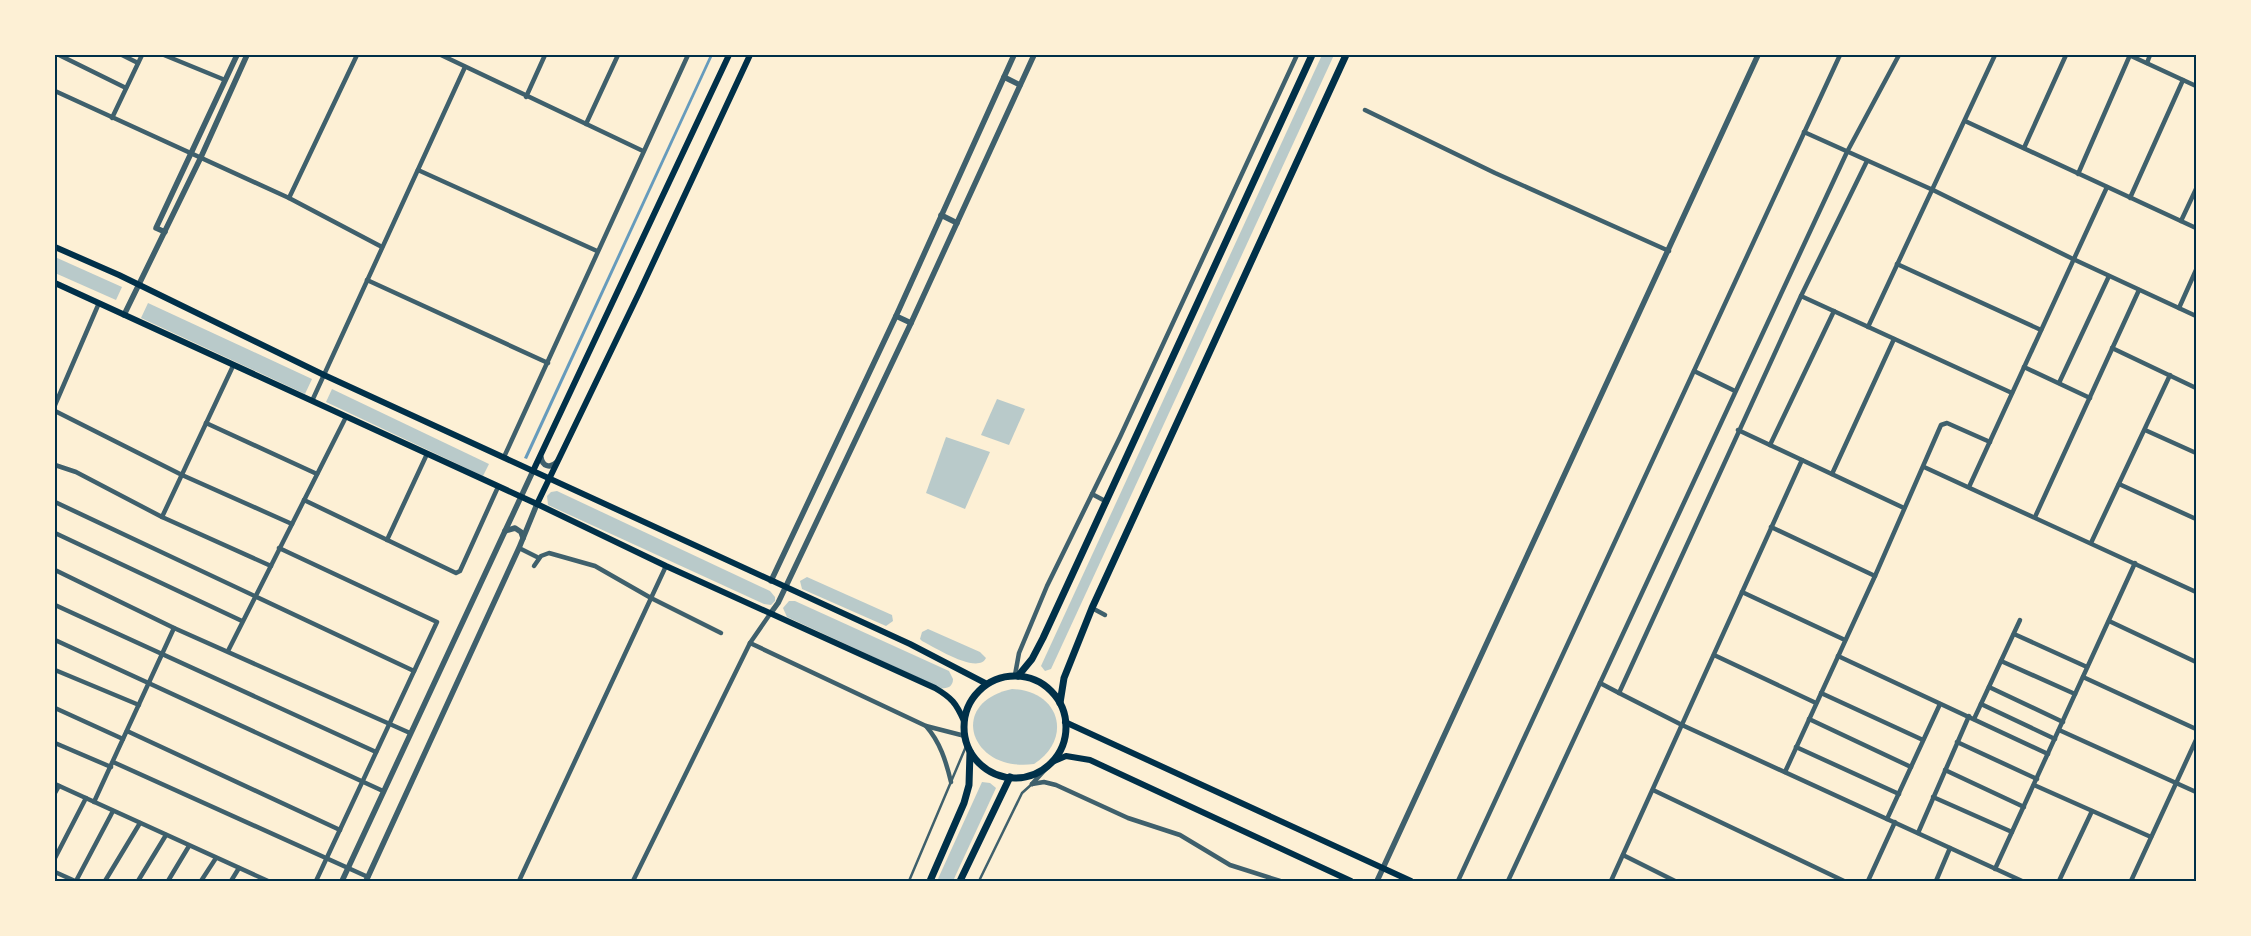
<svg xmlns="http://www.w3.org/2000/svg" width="2251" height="936" font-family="'Work Sans',sans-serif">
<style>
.green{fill:#b9caca}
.water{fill:#669bbc}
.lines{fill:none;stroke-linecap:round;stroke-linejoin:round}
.service{stroke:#3f606c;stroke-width:2.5}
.minor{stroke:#3f606c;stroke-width:4.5}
.tertiary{stroke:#3f606c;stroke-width:5.5}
.secondary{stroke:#003049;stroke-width:6}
.primary{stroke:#003049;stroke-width:7}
.neatline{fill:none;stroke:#003049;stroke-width:2}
</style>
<rect width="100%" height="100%" fill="#fdf0d5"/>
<g class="green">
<polygon points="1322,55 1334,55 1051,669 1045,671 1041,666"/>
<polygon points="55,257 122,287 116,300 55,273"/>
<polygon points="148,303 312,379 305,394 141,318"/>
<polygon points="332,389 489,464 483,476 326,402"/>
<polygon points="997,399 1025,409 1009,445 981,435"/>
<polygon points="946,437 990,452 965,509 926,493"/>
<polygon points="557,491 770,591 775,597 775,601 771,605 764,604 548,505 547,496 551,492"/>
<polygon points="807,577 892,615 893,621 886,626 802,589 800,581"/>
<path d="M789,601H795L949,671L953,679C953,686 948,689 941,688L787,617L783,608Z"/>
<path d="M928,629L980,652L986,658C978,675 934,647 922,641L920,639L922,632Z"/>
<path d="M1012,689C1059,690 1074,738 1034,764C971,773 946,703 1012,689Z"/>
<polygon points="982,782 990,783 996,788 953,881 937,881"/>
</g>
<polygon class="water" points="710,55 713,55 527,459 524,458"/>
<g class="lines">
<g class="service">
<polyline points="909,881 967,744"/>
<polyline points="979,881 1022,793 1032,784"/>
</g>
<g class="minor">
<polyline points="59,55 126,88"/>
<polyline points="122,55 138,63"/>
<polyline points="164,55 225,80"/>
<polyline points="441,55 643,151"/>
<polyline points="2129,55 2196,86"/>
<polyline points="2147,63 2150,55"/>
<polyline points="55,91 289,198 382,247"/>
<polyline points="526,97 545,55"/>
<polyline points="1365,110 1495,173 1669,251"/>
<polyline points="112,118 142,55"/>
<polyline points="1965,121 2196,228"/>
<polyline points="586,124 618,55"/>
<polyline points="1804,132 1933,190 2073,259 2196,316"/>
<polyline points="2024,148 2066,55"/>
<polyline points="418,170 597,251"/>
<polyline points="2078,174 2130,55"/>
<polyline points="289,198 357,55"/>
<polyline points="2130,198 2183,80"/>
<polyline points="2181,221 2196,189"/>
<polyline points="1897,264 2041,330"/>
<polyline points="367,280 548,363"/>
<polyline points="1801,296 2012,393"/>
<polyline points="2179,308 2196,270"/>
<polyline points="1868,327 1995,55"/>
<polyline points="2112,348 2196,388"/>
<polyline points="2024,367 2090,398"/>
<polyline points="1694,371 1735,391"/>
<polyline points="2059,383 2109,276"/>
<polyline points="312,401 465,67"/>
<polyline points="55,405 99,303"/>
<polyline points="55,411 182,475 292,524"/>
<polyline points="206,423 317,474"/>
<polyline points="1738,430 1904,508"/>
<polyline points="2145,430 2196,453"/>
<polyline points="1770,445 1834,311"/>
<polyline points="504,457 688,55"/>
<polyline points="55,465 76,472 162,517 271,566"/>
<polyline points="1924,467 2196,592"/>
<polyline points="1832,474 1894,339"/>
<polyline points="2119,484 2196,519"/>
<polyline points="1969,487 2107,187"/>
<polyline points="1092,494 1107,502"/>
<polyline points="304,500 456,573 460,571 498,487"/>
<polyline points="55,502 414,671"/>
<polyline points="162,517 233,366"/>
<polyline points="2035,517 2139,290"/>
<polyline points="1771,527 1875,576"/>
<polyline points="55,533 242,621"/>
<polyline points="387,540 427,454"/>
<polyline points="2091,543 2170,375"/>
<polyline points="279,548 437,622 316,881"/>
<polyline points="519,548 539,558"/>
<polyline points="534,566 541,556 549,553 595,566 651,598 721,633"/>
<polyline points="55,570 174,628 410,733"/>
<polyline points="1742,592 1845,640"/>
<polyline points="55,605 376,752"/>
<polyline points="1092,608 1105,615"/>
<polyline points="2109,621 2196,662"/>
<polyline points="2014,634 2087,667"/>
<polyline points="55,640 383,791"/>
<path d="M750,643L926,726C940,742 946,761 951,782"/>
<polyline points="228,651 346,417"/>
<polyline points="1714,655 1816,703"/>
<polyline points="1838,656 2048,754"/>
<polyline points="2001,661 2075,694"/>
<polyline points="55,670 139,705"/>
<polyline points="1015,675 1019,653 1047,586 1120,437 1297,55"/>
<polyline points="2083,677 2196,729"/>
<polyline points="1600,683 1619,693 1801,296 1867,161"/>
<polyline points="1989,687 2063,722"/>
<polyline points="1619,693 1682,725 2022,881"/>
<polyline points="1821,693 1923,740"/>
<polyline points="1981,704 2055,739"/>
<polyline points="55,708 123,739"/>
<polyline points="1809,719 1911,767"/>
<polyline points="1974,719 2020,620"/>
<polyline points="926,726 965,736"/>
<polyline points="2059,730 2196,792"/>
<polyline points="127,731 340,830"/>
<polyline points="1957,742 2037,779"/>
<polyline points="55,743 111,767"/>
<polyline points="1796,747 1899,794"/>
<polyline points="113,762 368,877"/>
<polyline points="1945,770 2024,807"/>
<polyline points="1785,772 1875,576 1941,425 1947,423 1990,442"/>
<polyline points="55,784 268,881"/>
<polyline points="1032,784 1044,782 1056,785 1128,818 1180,835 1230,865 1280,881"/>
<polyline points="1032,784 1052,762"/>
<polyline points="2034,785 2151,837"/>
<polyline points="1653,790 1844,881"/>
<polyline points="55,793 59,786"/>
<polyline points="1933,797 2012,832"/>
<polyline points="94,802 174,628"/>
<polyline points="1887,819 1940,704"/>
<polyline points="1918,833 1969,716"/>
<polyline points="1623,855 1675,881"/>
<polyline points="55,858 86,798"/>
<polyline points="1995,869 2135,563"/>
<polyline points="55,872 75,881"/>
<polyline points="76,881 113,811"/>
<polyline points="105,881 140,823"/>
<polyline points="138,881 166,835"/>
<polyline points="168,881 189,846"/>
<polyline points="201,881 216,858"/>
<polyline points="231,881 239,868"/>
<polyline points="519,881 666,566"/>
<polyline points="633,881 750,643 770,614"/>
<polyline points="1458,881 1840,55"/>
<polyline points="1508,881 1847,152 1899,55"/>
<polyline points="1611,881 1802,460"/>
<polyline points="1868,881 1895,822"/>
<polyline points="1936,881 1950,848"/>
<polyline points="2059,881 2092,811"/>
<polyline points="2131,881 2196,740"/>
</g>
<g class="tertiary">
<polyline points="1004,77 1020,85"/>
<polyline points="941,215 957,223"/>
<polyline points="165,232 156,228 237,55"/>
<polyline points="124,315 201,157 247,55"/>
<polyline points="896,316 911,323"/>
<path d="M541,457C542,466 550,469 557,462"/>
<polyline points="505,531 515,528 521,532 523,538"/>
<polyline points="771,581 896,316 1014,55"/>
<polyline points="770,614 778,603 911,323 1034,55"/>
<polyline points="342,881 533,471"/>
<polyline points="366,881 519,548 537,504"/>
<polyline points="1377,881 1758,55"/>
</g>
<g class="secondary">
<polyline points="55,247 119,275 324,375 910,644 987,684"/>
<path d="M55,283L537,504L666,566L935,688C952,698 956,703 964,721"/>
<polyline points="533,471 729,55"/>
<polyline points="537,504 639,293 750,55"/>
<polyline points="1065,722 1411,881"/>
<polyline points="1052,762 1066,756 1090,760 1351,881"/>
</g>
<g class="primary">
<polyline points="1018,676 1032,659 1043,638 1312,55"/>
<circle cx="1015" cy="727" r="51"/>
<polyline points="1060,703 1064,678 1092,608 1346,55"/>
<polyline points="930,881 964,803 969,785 970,752"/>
<polyline points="960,881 1010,777"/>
</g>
</g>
<rect width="2251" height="936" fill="none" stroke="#fdf0d5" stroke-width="112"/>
<rect x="56" y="56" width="2139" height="824" class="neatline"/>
</svg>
